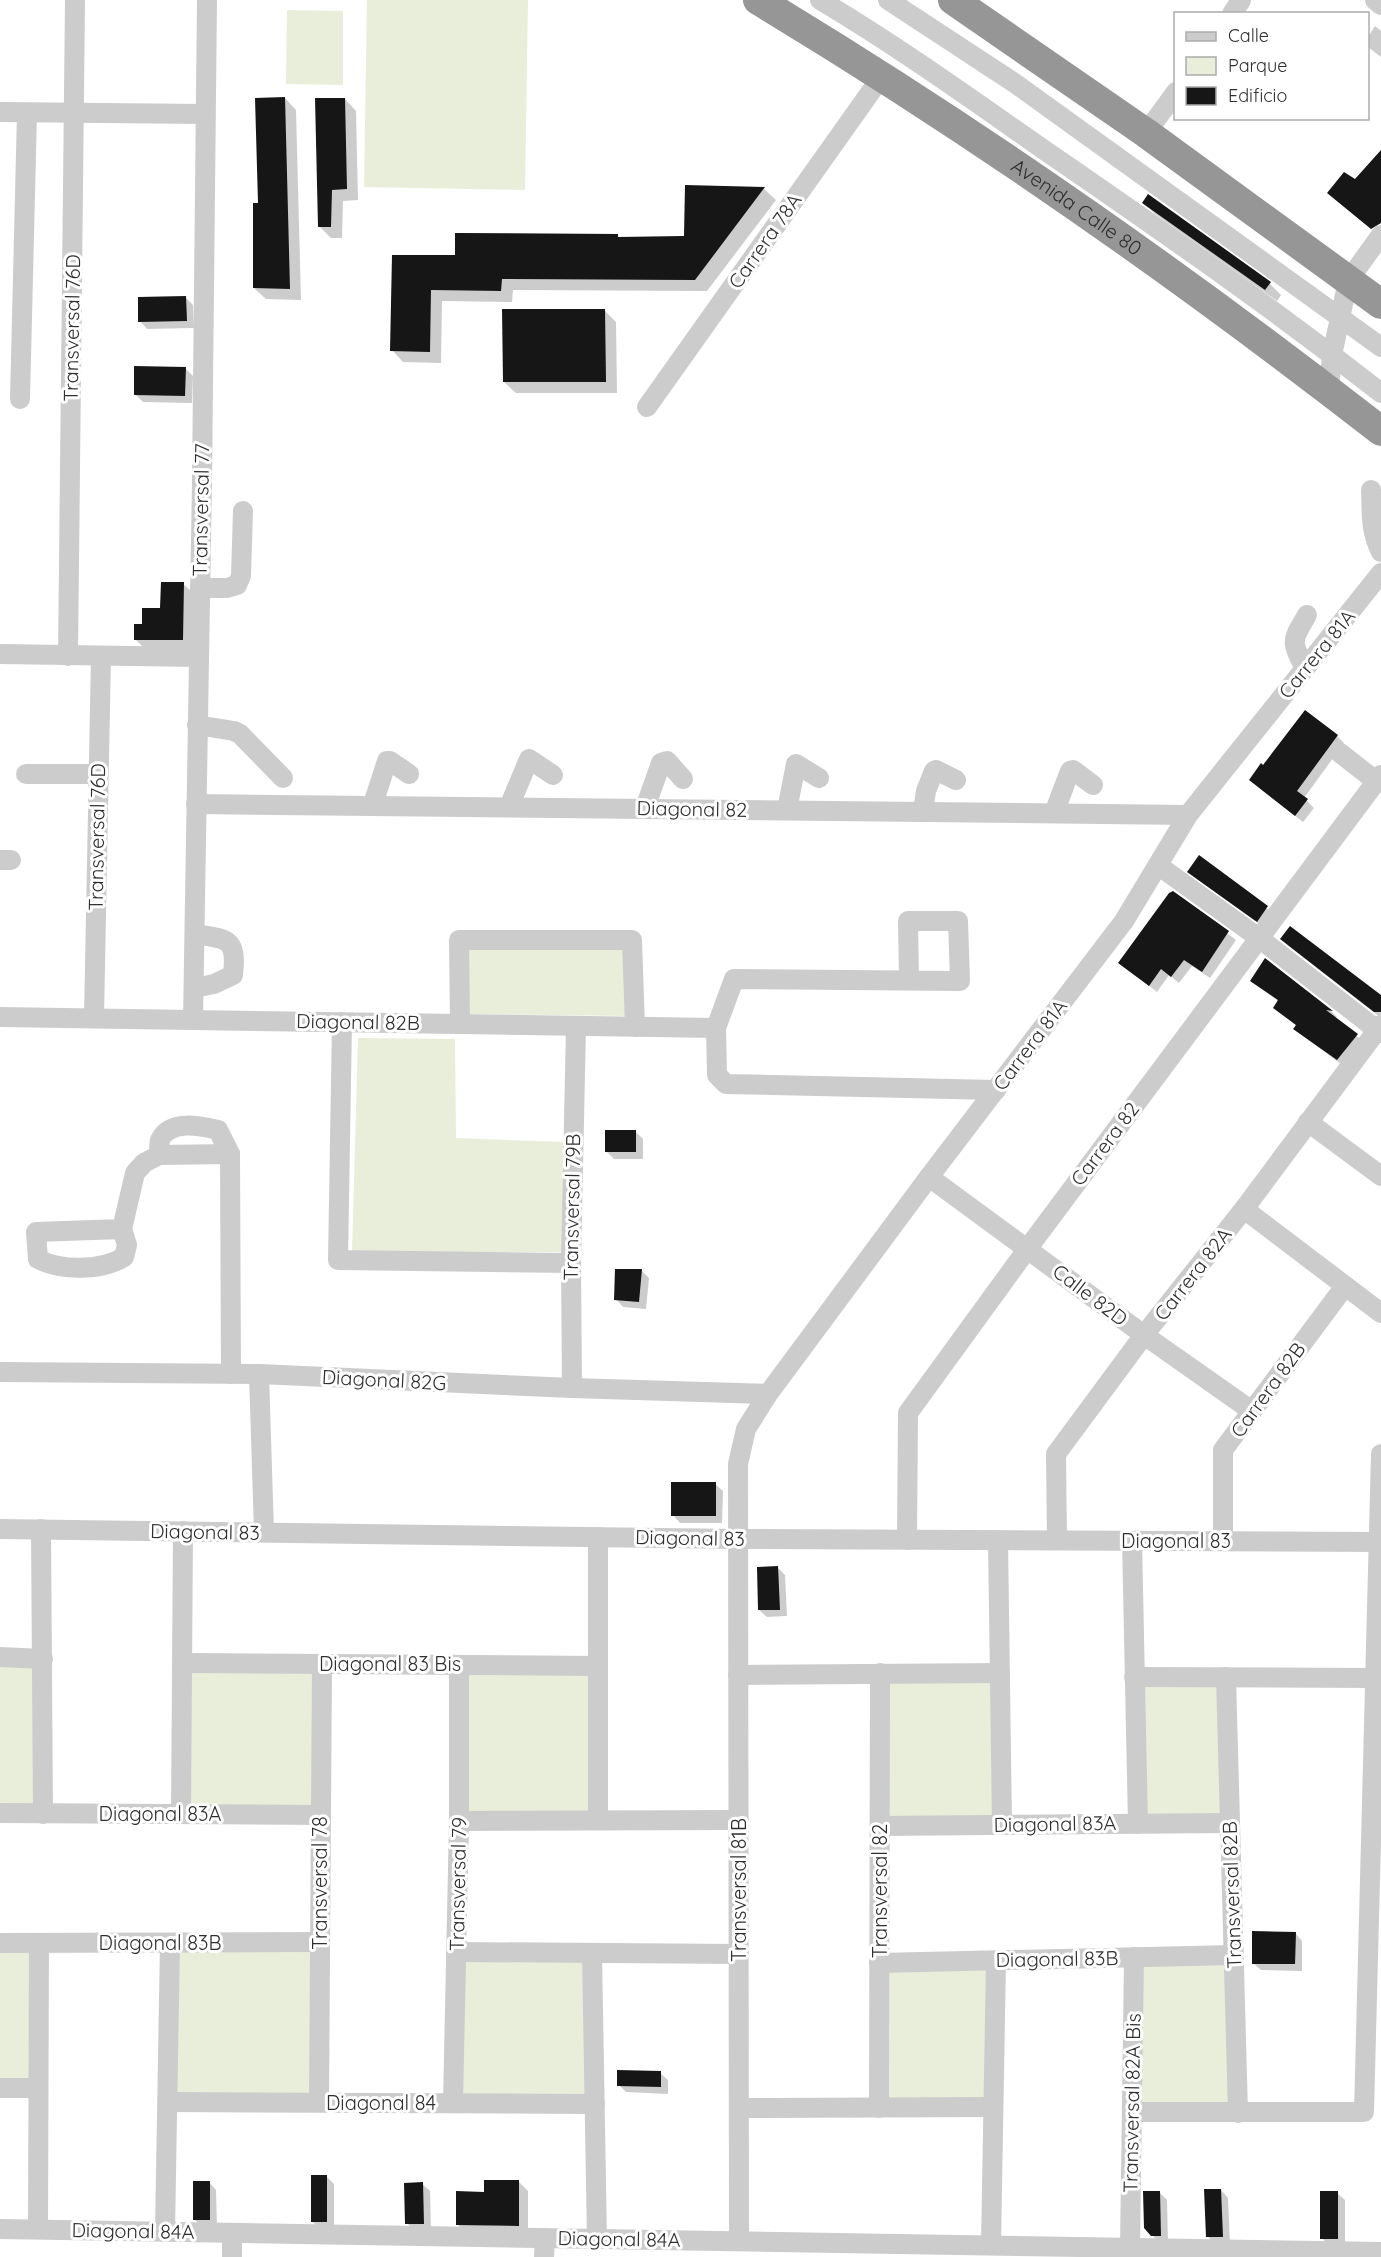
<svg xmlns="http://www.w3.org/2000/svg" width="1381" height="2257" font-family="Quicksand,sans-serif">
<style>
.green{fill:#e9eedb}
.shadow{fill:#0003}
.building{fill:#161616}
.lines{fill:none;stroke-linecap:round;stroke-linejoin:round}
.minor{stroke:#ccc;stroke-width:20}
.highway{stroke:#969696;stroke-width:30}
.labels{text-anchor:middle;stroke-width:6;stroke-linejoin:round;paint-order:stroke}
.street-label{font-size:20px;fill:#2f2f2f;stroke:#fff}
</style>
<rect width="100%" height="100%" fill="#fff"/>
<g class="green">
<polygon points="367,0 528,0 525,190 364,187"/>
<polygon points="287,10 343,11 343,85 286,84"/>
<polygon points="467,949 625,950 628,1016 466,1014"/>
<polygon points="358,1038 455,1039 456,1138 564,1142 564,1252 352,1252"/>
<polygon points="0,1657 43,1659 43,1814 0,1813"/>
<polygon points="182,1663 322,1664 321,1815 181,1814"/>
<polygon points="459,1665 598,1666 598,1820 459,1821"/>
<polygon points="880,1673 1000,1673 1002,1825 880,1826"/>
<polygon points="1134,1677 1226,1677 1230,1823 1138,1824"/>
<polygon points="320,1942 319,2102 168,2102 170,1943"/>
<polygon points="0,1943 39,1943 37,2088 0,2088"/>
<polygon points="456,1952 592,1953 595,2104 453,2103"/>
<polygon points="1234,1955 1238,2113 1132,2112 1134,1957"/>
<polygon points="996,1961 993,2107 879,2108 879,1963"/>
</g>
<g class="shadow">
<polygon points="1375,26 1381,31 1381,57 1368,47 1368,37"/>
<polygon points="285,98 296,110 301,300 266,299 254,288"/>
<polygon points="345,99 356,111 358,200 343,201 342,238 331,238 319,226"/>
<polygon points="687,187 764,189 776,200 707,291 513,290 512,302 442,301 441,363 403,362 392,350 394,257 457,256 617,235 620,239 685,237"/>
<polygon points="1144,203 1270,284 1281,295 1277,301 1155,214"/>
<polygon points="186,298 193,305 194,328 147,329 140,321"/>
<polygon points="604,310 616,322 617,393 516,393 504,382"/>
<polygon points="185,368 193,376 192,403 143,402 135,394"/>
<polygon points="183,584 191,591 190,647 143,647 135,639 144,626"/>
<polygon points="1337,736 1344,743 1304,798 1314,808 1303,822 1258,787"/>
<polygon points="1200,857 1275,915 1265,928 1197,879"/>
<polygon points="1173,892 1236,940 1210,978 1192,966 1179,983 1169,975 1157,992 1120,963"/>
<polygon points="1282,939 1381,996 1381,1018 1291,948"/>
<polygon points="1266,960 1332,1012 1337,1017 1333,1017 1364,1042 1345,1067 1303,1036 1295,1029 1297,1026 1275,1008 1279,1002 1252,981"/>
<polygon points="635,1131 643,1139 643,1159 614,1159 606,1151"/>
<polygon points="641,1270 649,1278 646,1309 623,1307 616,1299"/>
<polygon points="715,1484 723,1491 722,1523 680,1523 673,1515"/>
<polygon points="778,1568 785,1575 787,1616 767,1617 759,1610"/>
<polygon points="1295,1933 1302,1941 1302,1971 1261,1970 1253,1963"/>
<polygon points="660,2073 668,2080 668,2094 626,2092 619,2085"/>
<polygon points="327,2177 334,2184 334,2229 320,2229 313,2222"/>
<polygon points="209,2182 216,2190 217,2227 202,2227 195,2220"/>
<polygon points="519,2182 528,2191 528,2234 466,2233 457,2224"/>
<polygon points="422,2184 430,2191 431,2231 414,2231 407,2223"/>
<polygon points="1221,2190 1228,2198 1230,2244 1215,2244 1207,2236"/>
<polygon points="1159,2192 1167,2200 1168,2243 1160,2243 1152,2235"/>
<polygon points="1337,2193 1345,2200 1345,2246 1329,2246 1322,2238"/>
</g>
<g class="building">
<polygon points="285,97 290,289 253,288 253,203 258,203 255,98"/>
<polygon points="315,98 345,98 347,189 332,190 331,227 318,227"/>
<polygon points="1381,150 1381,223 1371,229 1327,193 1344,172 1355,179"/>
<polygon points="685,185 765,187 695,280 502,279 501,291 431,290 430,352 390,351 392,255 455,255 455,233 618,234 618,237 684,236"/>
<polygon points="1148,194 1271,282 1265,290 1142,203"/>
<polygon points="186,296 187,321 138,322 138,297"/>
<polygon points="502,309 605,309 606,382 503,382"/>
<polygon points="134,366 186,367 185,396 134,395"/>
<polygon points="161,582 184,582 183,640 134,640 134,624 142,624 142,608 160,608"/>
<polygon points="1305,710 1338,735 1297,791 1308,799 1295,816 1249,780 1261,763 1263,765"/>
<polygon points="1199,855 1268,906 1257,922 1187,872"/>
<polygon points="1173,891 1229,931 1202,972 1184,960 1171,977 1161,969 1149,986 1118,963 1169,893"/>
<polygon points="1290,926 1381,995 1381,1012 1374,1012 1280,939"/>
<polygon points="1265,958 1333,1011 1326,1010 1358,1034 1337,1060 1293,1029 1296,1025 1273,1008 1278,1000 1250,981"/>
<rect x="605" y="1130" width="31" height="22"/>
<polygon points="615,1269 642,1269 639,1302 614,1300"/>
<rect x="671" y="1482" width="45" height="34"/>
<polygon points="778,1566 780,1610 758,1610 757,1567"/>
<polygon points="1252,1931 1296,1932 1295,1964 1252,1964"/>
<polygon points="617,2070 661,2071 661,2087 617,2086"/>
<rect x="311" y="2175" width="16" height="47"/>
<polygon points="484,2180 519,2180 519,2226 456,2225 456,2191 484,2192"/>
<rect x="193" y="2181" width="17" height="39"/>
<polygon points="423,2182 424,2224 405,2224 404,2183"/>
<polygon points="1204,2189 1221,2189 1223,2237 1206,2237"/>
<polygon points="1143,2191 1160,2191 1161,2236 1151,2236 1144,2228"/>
<rect x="1320" y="2191" width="18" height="48"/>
</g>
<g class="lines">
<g class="minor">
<path d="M820,0C899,47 974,101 1050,154C1162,231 1274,309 1381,393"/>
<polyline points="888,0 1016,84 1381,347"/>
<polyline points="1375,0 1381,5"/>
<polyline points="1232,14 1241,0"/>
<polyline points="0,112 205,114"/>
<polyline points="1146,133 1176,92"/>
<polyline points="1329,390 1332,355 1348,281 1381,235"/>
<polyline points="20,399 27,113"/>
<polyline points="647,407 882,76"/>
<path d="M1371,490C1372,512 1370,531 1381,552"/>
<polyline points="200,588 227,588 237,585 241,576 243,511"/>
<polyline points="0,654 198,657"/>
<polyline points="68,656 75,0"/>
<path d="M1305,668C1290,640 1292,641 1307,615"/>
<polyline points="197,725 234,731 240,734 283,778"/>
<polyline points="1340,753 1376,781"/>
<polyline points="26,774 98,774"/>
<polyline points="196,804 1188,815"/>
<polyline points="373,804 387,761 390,761 409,774"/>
<polyline points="509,807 529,759 553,775"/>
<polyline points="645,808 661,763 667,761 683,779"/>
<polyline points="787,810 796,764 819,778"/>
<polyline points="923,811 926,791 934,771 936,770 956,780"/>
<polyline points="1054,813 1070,771 1073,770 1093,785"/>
<polyline points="0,860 11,860"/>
<polyline points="1159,866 1259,938 1381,1033"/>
<polyline points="909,980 908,921 958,921 960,981 734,979 716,1028 717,1075 726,1084 996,1090"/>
<path d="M194,988L214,984L233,975C237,938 228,939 195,934"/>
<polyline points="0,1017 716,1028"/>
<polyline points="94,1018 101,656"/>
<polyline points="193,1020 202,480 207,0"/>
<polyline points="342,1022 338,1260 571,1263"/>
<polyline points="460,1024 459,940 632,940 635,1027"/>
<polyline points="1308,1122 1381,1176"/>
<path d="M159,1155C159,1151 159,1144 160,1140C170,1119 201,1126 218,1130L230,1154L231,1374"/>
<polyline points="929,1177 1144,1335 1252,1411"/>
<polyline points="1244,1209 1381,1313"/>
<path d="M122,1229L127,1245L124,1257C102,1271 61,1271 38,1259L36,1232L122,1229L135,1173L144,1163L159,1155L230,1154"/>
<polyline points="0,1372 259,1374 572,1388 768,1394"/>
<polyline points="259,1374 264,1532"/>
<polyline points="572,1388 571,1263 576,1026"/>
<polyline points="0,1529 738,1539 1381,1542"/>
<polyline points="41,1529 43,1814"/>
<polyline points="907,1540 908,1413 1028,1248 1381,775"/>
<polyline points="998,1540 1002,1825"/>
<polyline points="1057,1540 1056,1454 1144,1335 1244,1209 1381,1025"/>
<polyline points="1132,1541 1138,1824"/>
<polyline points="1223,1541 1223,1450 1345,1286"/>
<polyline points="0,1657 43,1659"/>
<polyline points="182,1663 598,1666"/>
<polyline points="738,1675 1000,1673"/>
<polyline points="1134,1677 1375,1678"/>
<polyline points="1226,1677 1238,2113"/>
<polyline points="0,1813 321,1815"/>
<polyline points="181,1814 183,1531"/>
<polyline points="598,1820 598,1537"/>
<polyline points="459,1821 739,1820"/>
<polyline points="880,1826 1230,1823"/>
<polyline points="0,1943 320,1942"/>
<polyline points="456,1952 739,1954"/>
<polyline points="592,1953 597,2239"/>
<polyline points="879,1963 1234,1955"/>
<polyline points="0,2088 37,2088"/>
<polyline points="168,2102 595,2104"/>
<polyline points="319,2102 322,1664"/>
<polyline points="453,2103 459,1821 459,1665"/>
<polyline points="739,2108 993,2107"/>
<polyline points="879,2108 880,1673"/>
<polyline points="1132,2112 1364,2112 1381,1454"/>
<polyline points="0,2229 1381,2252"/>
<polyline points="38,2229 39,1943"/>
<polyline points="165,2232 170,1943"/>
<polyline points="739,2241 738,1464 746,1429 768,1394 929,1177 1124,921 1188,815 1381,573"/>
<polyline points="991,2245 996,1961"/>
<polyline points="1130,2248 1134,1957"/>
<polyline points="232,2257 232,2233"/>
<polyline points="544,2257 545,2238"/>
</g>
<g class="highway">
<path id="s1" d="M758,0C974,130 1182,276 1381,431"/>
<polyline points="953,0 1146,133 1381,304"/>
</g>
</g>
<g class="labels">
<g class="street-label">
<text dy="7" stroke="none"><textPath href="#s1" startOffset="380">Avenida Calle 80</textPath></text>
<text transform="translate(765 241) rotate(-55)" y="7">Carrera 78A</text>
<text transform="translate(72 328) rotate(-89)" y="7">Transversal 76D</text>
<text transform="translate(201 510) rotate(-89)" y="7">Transversal 77</text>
<text transform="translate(1317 654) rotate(-51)" y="7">Carrera 81A</text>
<text transform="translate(692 809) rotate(1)" y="7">Diagonal 82</text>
<text transform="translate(97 837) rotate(-89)" y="7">Transversal 76D</text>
<text transform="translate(358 1022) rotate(1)" y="7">Diagonal 82B</text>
<text transform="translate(1030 1045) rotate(-53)" y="7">Carrera 81A</text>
<text transform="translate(1105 1144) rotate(-53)" y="7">Carrera 82</text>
<text transform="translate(572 1207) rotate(-89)" y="7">Transversal 79B</text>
<text transform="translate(1193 1274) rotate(-52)" y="7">Carrera 82A</text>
<text transform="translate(1090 1295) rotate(37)" y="7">Calle 82D</text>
<text transform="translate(384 1380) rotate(3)" y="7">Diagonal 82G</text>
<text transform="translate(1268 1390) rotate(-54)" y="7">Carrera 82B</text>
<text transform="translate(205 1532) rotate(1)" y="7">Diagonal 83</text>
<text transform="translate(690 1538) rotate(1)" y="7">Diagonal 83</text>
<text x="1176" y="1548">Diagonal 83</text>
<text x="390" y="1671">Diagonal 83 Bis</text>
<text x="160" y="1821">Diagonal 83A</text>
<text transform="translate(1055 1824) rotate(-1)" y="7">Diagonal 83A</text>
<text transform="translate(320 1883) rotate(-90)" y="7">Transversal 78</text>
<text transform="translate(458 1884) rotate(-89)" y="7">Transversal 79</text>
<text transform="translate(739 1890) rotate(-90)" y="7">Transversal 81B</text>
<text transform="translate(880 1891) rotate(-90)" y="7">Transversal 82</text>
<text transform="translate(1232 1895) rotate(-92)" y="7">Transversal 82B</text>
<text x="160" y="1950">Diagonal 83B</text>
<text transform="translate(1057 1959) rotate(-1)" y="7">Diagonal 83B</text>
<text x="381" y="2110">Diagonal 84</text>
<text transform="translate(1132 2103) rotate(-89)" y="7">Transversal 82A Bis</text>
<text transform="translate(133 2231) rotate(1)" y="7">Diagonal 84A</text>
<text transform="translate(619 2239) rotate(1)" y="7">Diagonal 84A</text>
</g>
</g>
<rect x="1174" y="12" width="195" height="108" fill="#ffffff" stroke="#acacac" stroke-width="1.5"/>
<rect x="1186" y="32" width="30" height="9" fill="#cccccc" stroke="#acacac" stroke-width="1.5"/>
<text x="1228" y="42" font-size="18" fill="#2f2f2f">Calle</text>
<rect x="1186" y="57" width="30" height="18" fill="#e9eedb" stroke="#acacac" stroke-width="1.5"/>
<text x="1228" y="72" font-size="18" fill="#2f2f2f">Parque</text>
<rect x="1186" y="87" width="30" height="18" fill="#161616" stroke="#acacac" stroke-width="1.5"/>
<text x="1228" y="102" font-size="18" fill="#2f2f2f">Edificio</text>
</svg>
